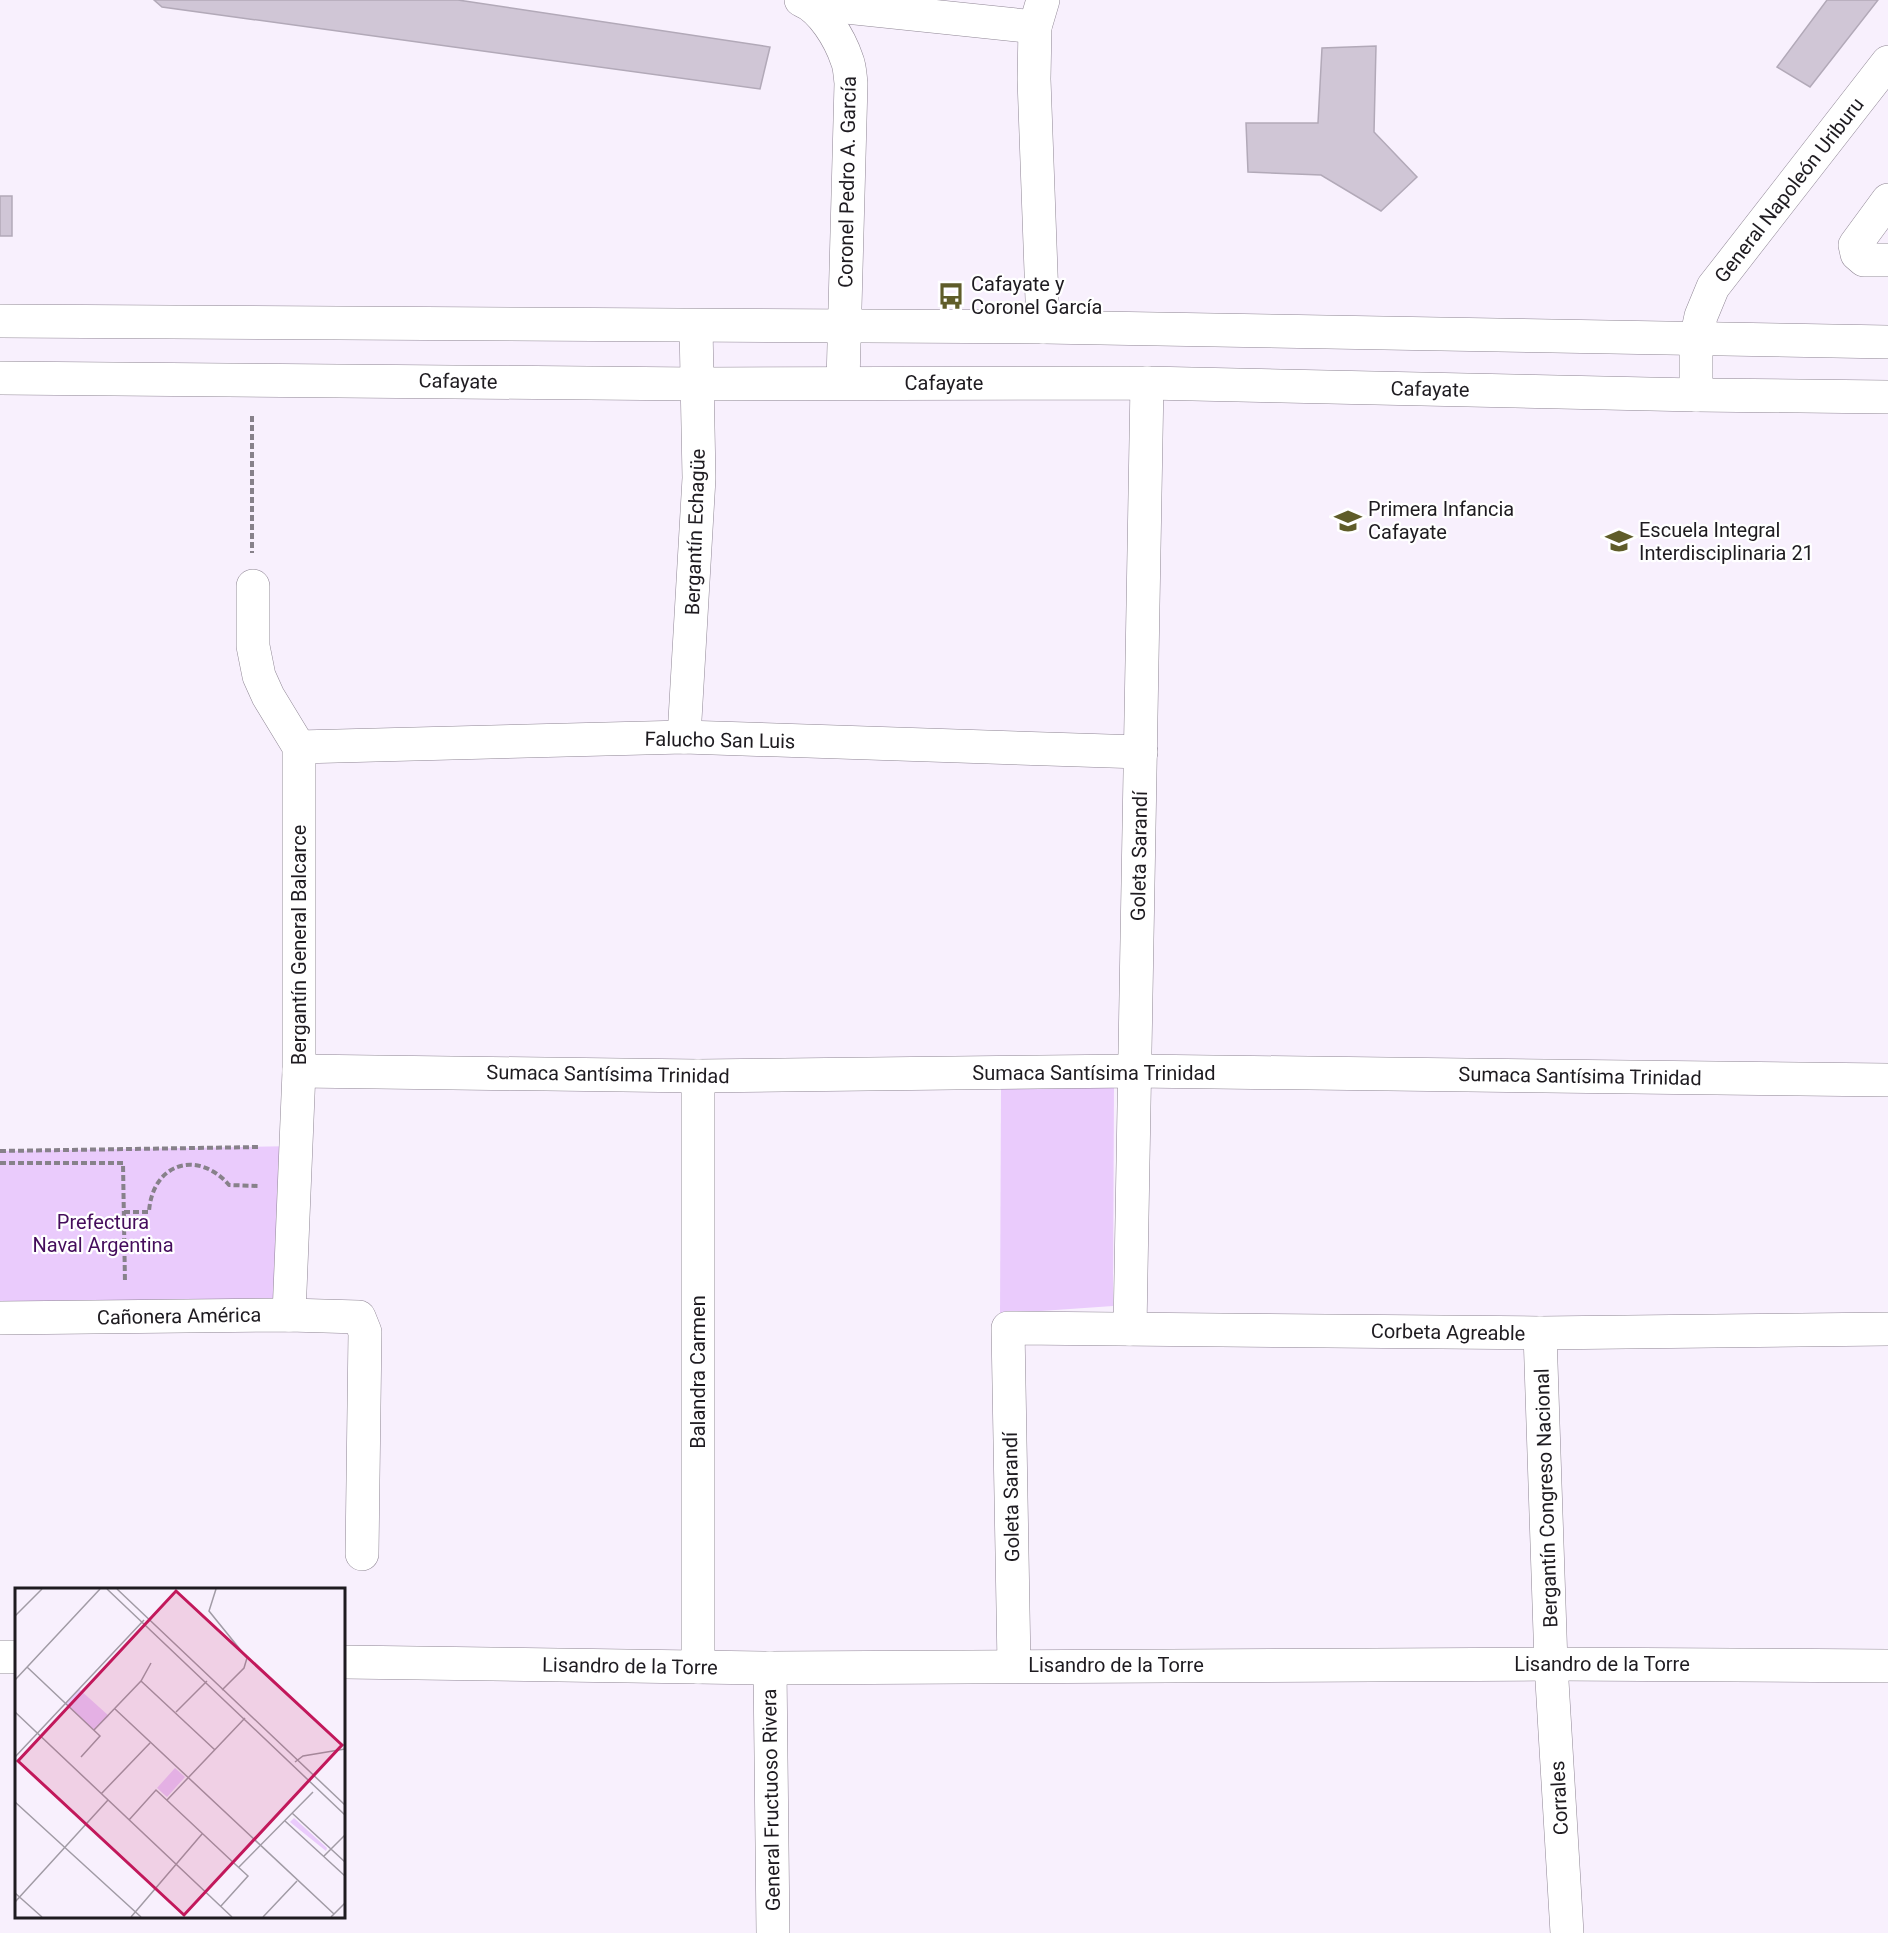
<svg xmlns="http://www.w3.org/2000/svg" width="1888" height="1933" font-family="Roboto,sans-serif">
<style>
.green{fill:#eacbfc}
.building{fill:#d0c6d6;stroke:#b2a9b8;stroke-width:1.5}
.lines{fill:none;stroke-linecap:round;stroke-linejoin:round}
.minor-casing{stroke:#8f8694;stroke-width:34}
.path{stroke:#87818a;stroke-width:4;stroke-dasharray:6 3;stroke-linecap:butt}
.minor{stroke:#fff;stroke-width:33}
.labels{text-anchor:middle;stroke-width:4.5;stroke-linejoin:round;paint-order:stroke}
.street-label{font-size:20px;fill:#1e1b20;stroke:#fff}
.poi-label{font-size:20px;fill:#1e1b20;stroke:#fff;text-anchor:start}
.park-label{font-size:20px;fill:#450d5c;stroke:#fff}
.inset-road{fill:none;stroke:#a19ba5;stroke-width:1.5}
.view{fill:#c2185b;fill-opacity:0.15;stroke:#c2185b;stroke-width:3}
.inset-edge{fill:none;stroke:#1e1b20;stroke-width:3}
</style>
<rect width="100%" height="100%" fill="#f8f0fd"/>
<g class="green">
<polygon points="1114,1086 1113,1306 1000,1314 1001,1089"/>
<polygon points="296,1146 289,1315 0,1318 0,1151"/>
</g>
<g class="building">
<polygon points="154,0 458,0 770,47 760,89 162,7"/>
<polygon points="1827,0 1878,0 1810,87 1777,67"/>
<polygon points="1376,46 1374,132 1417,177 1381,211 1321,175 1248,172 1246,123 1318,123 1322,48"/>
<rect x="0" y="196" width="12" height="40"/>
</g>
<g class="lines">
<defs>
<g id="minor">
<path d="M801,0C822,8 840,39 847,60C850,67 850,76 851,83L843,382"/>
<polyline points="1043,0 1035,27 1034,79 1043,327"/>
<polyline points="808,3 1035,27"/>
<polyline points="1888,200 1855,245 1857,254 1864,260 1888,260"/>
<polyline points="0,321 1043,327 1888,342"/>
<polyline points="0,378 697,384 1147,383 1696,395 1888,397"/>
<polyline points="1696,395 1696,339 1701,316 1713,287 1888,62"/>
<polyline points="253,586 253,646 259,676 268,696 299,747 299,1071 289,1315"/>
<polyline points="684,737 699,478 696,326"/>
<polyline points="299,747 684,737 1141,752"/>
<polyline points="299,1071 698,1076 1135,1071 1888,1080"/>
<polyline points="698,1076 698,1667"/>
<polyline points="0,1318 289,1315 359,1317 365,1332 362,1554"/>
<polyline points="1130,1329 1147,383"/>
<polyline points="1540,1333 1551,1664 1567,1933"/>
<polyline points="0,1657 16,1657"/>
<polyline points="344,1662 770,1668 1551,1664 1888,1666"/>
<polyline points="1014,1665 1008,1328 1540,1333 1888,1329"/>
<polyline points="770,1668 773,1933"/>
</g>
</defs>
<use href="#minor" class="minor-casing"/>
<g class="path">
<polyline points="252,416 252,553"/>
<polyline points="0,1151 260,1147"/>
<polyline points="0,1163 123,1163 125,1283"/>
<path d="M124,1212H149C152,1163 198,1149 229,1185L258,1186"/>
</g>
<use href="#minor" class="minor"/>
</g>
<defs>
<symbol id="bus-bare" viewBox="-9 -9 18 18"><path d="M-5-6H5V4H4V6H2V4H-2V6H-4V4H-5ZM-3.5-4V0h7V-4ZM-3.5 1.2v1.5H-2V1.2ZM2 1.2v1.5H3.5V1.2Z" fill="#5f5c29" stroke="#fff" stroke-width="2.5" paint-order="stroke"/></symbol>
<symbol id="school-bare" viewBox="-9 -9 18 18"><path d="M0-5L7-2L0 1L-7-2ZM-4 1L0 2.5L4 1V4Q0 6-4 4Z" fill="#5f5c29" stroke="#fff" stroke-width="2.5" paint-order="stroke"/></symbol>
</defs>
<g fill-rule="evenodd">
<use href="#bus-bare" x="932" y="277" width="38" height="38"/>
<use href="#school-bare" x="1329" y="502" width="38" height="38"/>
<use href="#school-bare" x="1600" y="522" width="38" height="38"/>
</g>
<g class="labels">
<g class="street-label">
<text transform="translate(847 182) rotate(-89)" y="7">Coronel Pedro A. García</text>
<text transform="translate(1789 190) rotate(-52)" y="7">General Napoleón Uriburu</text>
<text transform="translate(458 381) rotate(1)" y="7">Cafayate</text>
<text x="944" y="390">Cafayate</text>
<text transform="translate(1430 389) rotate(1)" y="7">Cafayate</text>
<text transform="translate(695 532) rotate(-88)" y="7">Bergantín Echagüe</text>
<text transform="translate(720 740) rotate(1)" y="7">Falucho San Luis</text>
<text transform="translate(1139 856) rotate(-89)" y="7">Goleta Sarandí</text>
<text transform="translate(299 945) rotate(-90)" y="7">Bergantín General Balcarce</text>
<text x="1094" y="1080">Sumaca Santísima Trinidad</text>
<text transform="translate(608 1074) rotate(1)" y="7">Sumaca Santísima Trinidad</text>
<text transform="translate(1580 1076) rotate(1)" y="7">Sumaca Santísima Trinidad</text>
<text transform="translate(179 1316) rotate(-1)" y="7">Cañonera América</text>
<text transform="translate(1448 1332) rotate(1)" y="7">Corbeta Agreable</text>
<text transform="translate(698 1372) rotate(-90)" y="7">Balandra Carmen</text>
<text transform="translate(1011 1497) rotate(-91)" y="7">Goleta Sarandí</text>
<text transform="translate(1546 1498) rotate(-92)" y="7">Bergantín Congreso Nacional</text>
<text x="1602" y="1671">Lisandro de la Torre</text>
<text x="1116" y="1672">Lisandro de la Torre</text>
<text transform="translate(630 1666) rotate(1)" y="7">Lisandro de la Torre</text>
<text transform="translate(1559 1798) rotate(-93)" y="7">Corrales</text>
<text transform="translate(771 1800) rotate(-91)" y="7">General Fructuoso Rivera</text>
</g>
<g class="poi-label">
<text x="971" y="291">Cafayate y<tspan x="971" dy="23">Coronel García</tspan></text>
<text x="1368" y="516">Primera Infancia<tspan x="1368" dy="23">Cafayate</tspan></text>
<text x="1639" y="537">Escuela Integral<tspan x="1639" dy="23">Interdisciplinaria 21</tspan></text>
</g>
<g class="park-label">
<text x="103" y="1229">Prefectura<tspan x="103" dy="23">Naval Argentina</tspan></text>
</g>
</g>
<g transform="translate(15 1588)">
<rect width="330" height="330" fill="#f8f0fd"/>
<path d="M64,101L94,128L79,142L50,116ZM160,180L170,189L152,209L142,200ZM279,230L312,260L311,263L275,234Z" fill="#eacbfc"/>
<path class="inset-road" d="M92,1L330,227M102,1L330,217M201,1L194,23L232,70L229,80L207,102M0,28L27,1M12,79L85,148L66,169M0,92L85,1M126,93L200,162M100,121L319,326M0,124L217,329M161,124L192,93M79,142L126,93L136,75M0,169L129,32M280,174L288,168L330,161M86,206L135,155M152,212L230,130M0,214L126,329M277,225L330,274M114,232L141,202L221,277L233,288L206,318M270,233L330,288M309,268L330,247M224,279L298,204M0,305L27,329M0,314L93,212M116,329L187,246M248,329L282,293M316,329L330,315"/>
<path class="view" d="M161,3L327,157L169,327L3,173Z"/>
<rect width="330" height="330" class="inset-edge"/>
</g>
</svg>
